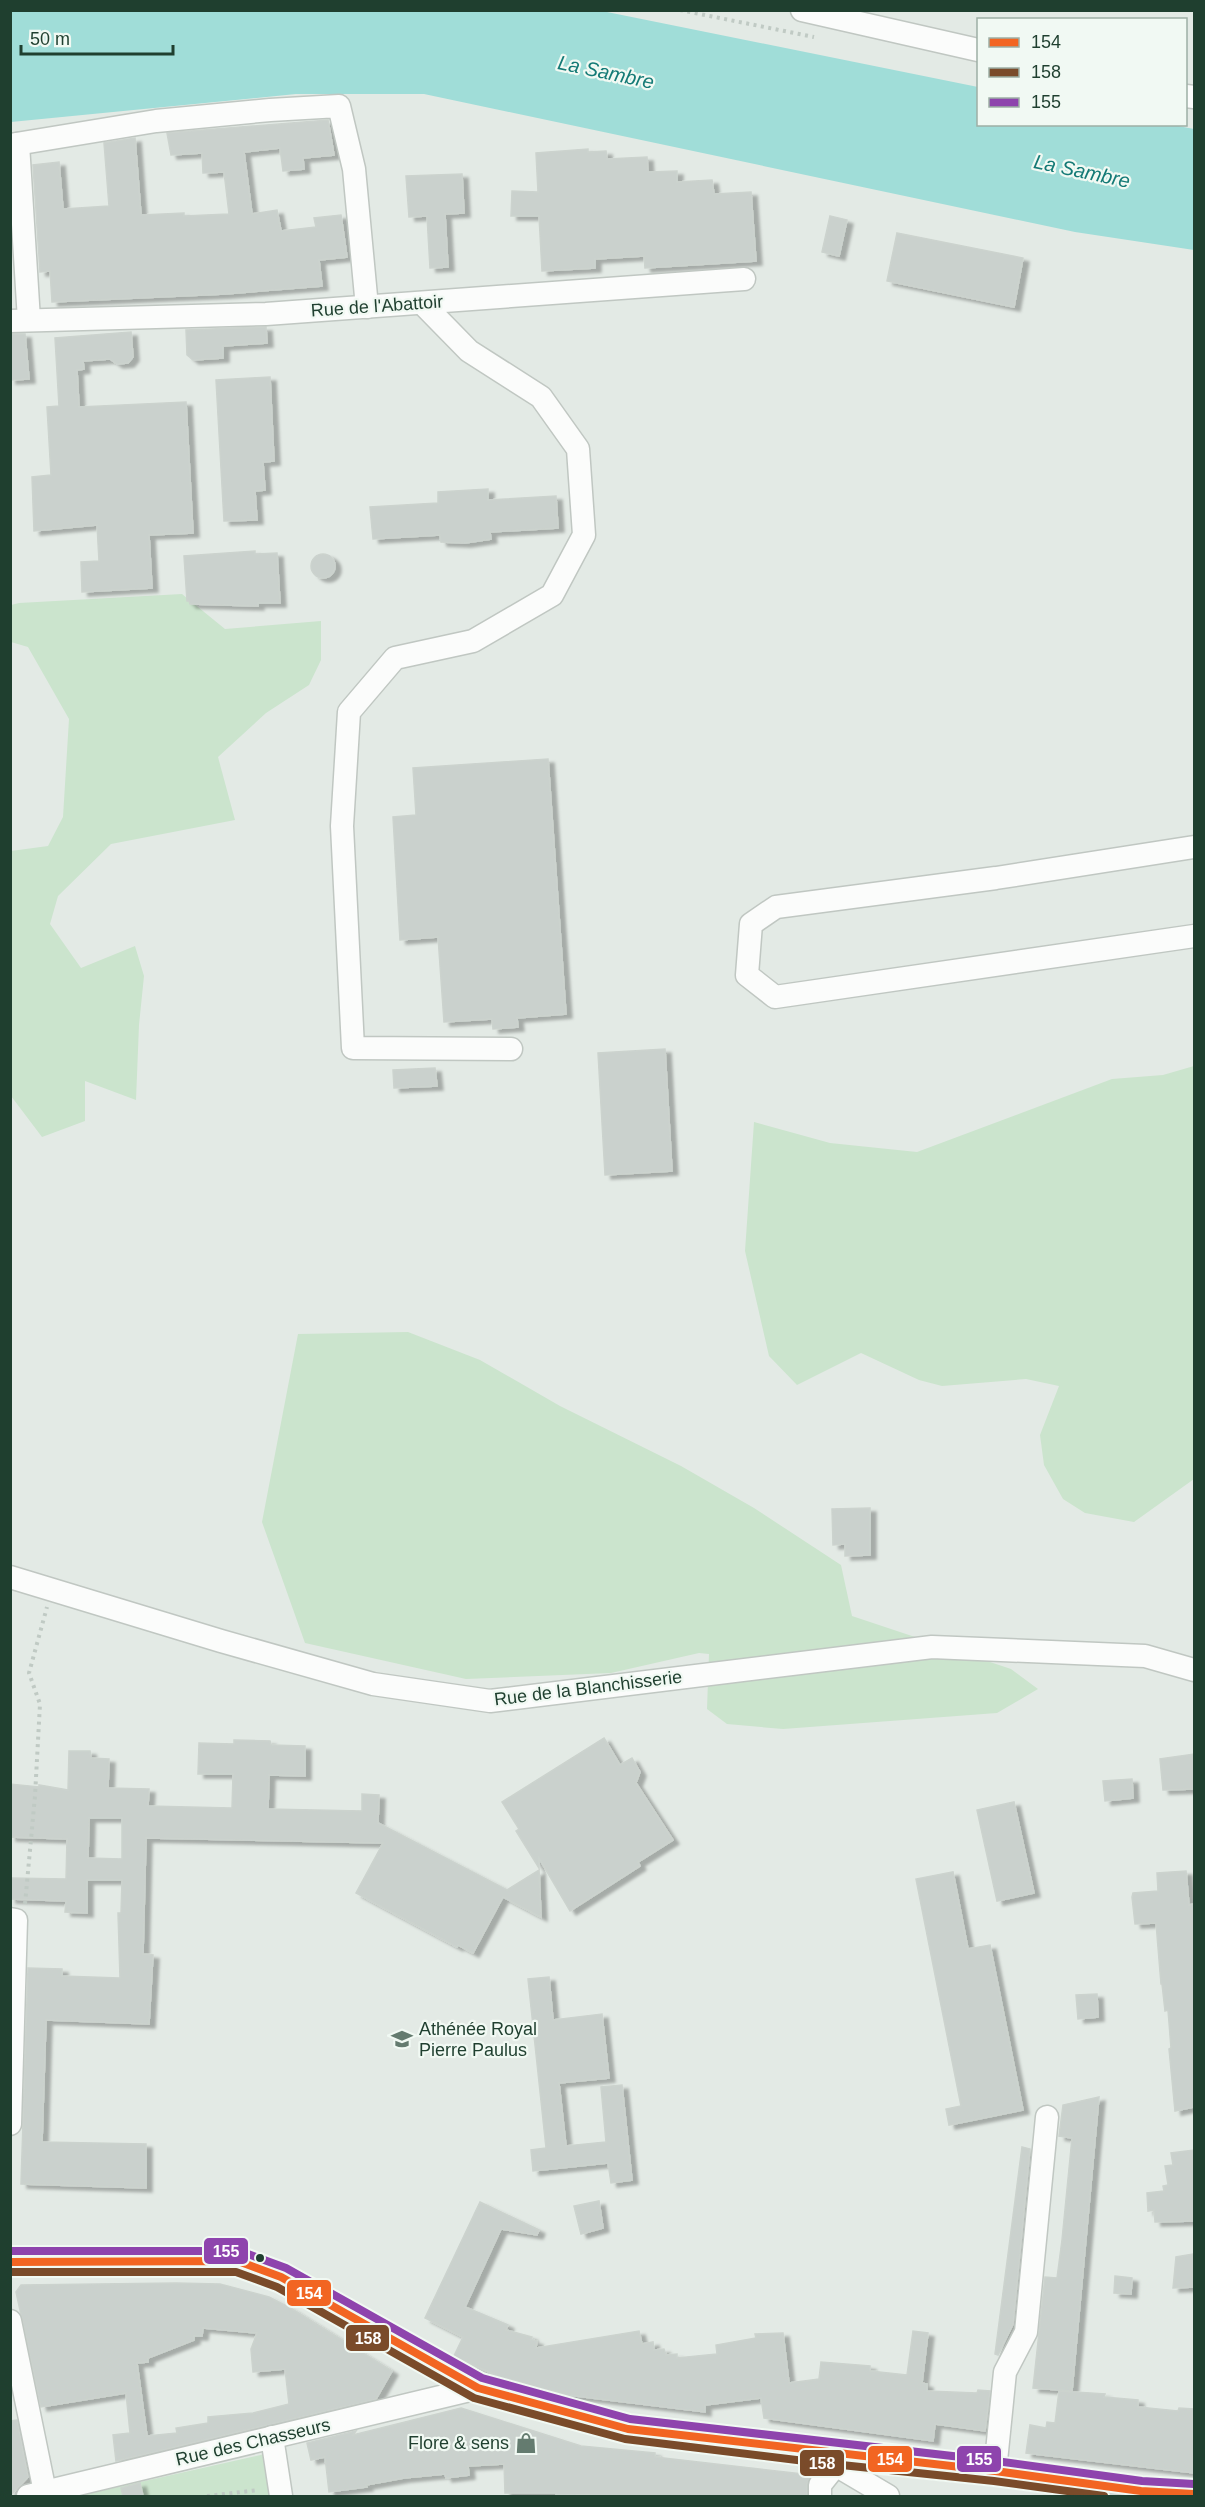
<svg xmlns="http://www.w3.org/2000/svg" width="1205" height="2507" font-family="Helvetica,sans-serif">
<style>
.green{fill:#cbe4cd}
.water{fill:#a0ddd8}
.building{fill:#cad1cd;stroke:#ccd3ce;stroke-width:1.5;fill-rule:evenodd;filter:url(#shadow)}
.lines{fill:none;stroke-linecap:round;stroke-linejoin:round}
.minor-casing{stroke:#c0c7c2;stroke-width:25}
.major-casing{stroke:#bbc6c0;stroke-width:31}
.path{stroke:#c0cac4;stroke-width:4;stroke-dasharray:3 4.5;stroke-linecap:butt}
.minor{stroke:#fbfcfb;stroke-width:22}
.major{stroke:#ccd6d1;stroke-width:28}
.bus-1-casing{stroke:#f1f9f3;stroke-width:12}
.bus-2-casing{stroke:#f1f9f3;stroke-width:12}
.bus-3-casing{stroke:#f1f9f3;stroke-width:12}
.bus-1{stroke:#f26522;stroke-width:8}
.bus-2{stroke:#7a4b2a;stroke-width:8}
.bus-3{stroke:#8e44ad;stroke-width:8}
.bus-dot{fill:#1f3f2f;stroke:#f1f9f3;stroke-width:2}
.labels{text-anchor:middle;stroke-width:4.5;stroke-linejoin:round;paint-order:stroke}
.street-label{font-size:18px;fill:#1f3f2f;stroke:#f1f9f3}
.poi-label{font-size:18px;fill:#1f3f2f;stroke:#f1f9f3;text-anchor:start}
.water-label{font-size:20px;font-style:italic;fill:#147a76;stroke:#f1f9f3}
.line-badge{stroke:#f1f9f3;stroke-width:2}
.badge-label{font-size:16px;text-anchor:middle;font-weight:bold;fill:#fff}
</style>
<defs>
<filter id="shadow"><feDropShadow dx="6" dy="4" stdDeviation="1.5" flood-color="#0004"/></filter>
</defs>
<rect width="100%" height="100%" fill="#e3eae5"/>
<g class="green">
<polygon points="182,594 225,629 321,621 321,660 309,685 266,713 218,757 235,820 111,844 58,896 50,924 81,968 135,946 144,976 139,1025 136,1100 85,1081 85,1121 42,1137 11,1096 11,851 48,846 63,817 69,719 28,647 11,642 11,605 19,603"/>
<polygon points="1194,1066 1194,1479 1134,1522 1085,1513 1063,1499 1044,1465 1040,1435 1059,1386 1026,1379 942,1386 919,1380 861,1353 797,1385 769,1356 745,1251 754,1122 830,1143 917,1152 1112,1079 1163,1075"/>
<polygon points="408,1332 480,1360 560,1406 681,1466 754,1508 841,1565 852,1616 1011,1669 1038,1689 997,1713 783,1729 727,1724 707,1709 709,1654 699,1653 611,1673 466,1679 305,1643 262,1522 298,1334"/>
<polygon points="269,2453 276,2496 78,2496"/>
</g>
<polygon class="water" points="11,10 602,11 978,87 978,124 1168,124 1194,129 1194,250 1075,232 424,94 296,94 11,122"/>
<g class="building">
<polygon points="328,120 334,155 303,158 304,169 283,171 280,148 244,152 252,214 277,210 281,231 316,227 314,218 341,215 347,257 319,260 322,286 225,294 52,302 50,271 40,272 33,165 59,162 63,209 109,206 104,143 135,138 141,215 184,213 184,216 229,214 224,172 203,173 202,153 171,155 167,133"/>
<polygon points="588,149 588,152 606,151 607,159 647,157 648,172 677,171 677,182 712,180 714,194 751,192 756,261 645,268 644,256 595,259 595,268 542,271 539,216 511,216 512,191 538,192 536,153"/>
<polygon points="462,174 464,213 445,214 448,267 430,268 427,216 409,217 406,176"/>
<polygon points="830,216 847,220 839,256 822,252"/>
<polygon points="897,233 1023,258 1014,307 887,281"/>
<polygon points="266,327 267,343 223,346 223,358 193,360 187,355 186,330"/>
<polygon points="131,332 133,357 128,363 117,364 110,359 83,361 84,369 77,370 79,407 186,402 193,533 149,535 152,588 82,592 81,562 99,561 97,525 34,531 32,477 51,475 47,407 59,406 55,338"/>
<polygon points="10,334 25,334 29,379 10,380"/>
<polygon points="270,377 274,461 263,462 265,490 255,491 257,520 224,521 216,380"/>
<polygon points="488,489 488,500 556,496 558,528 490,532 491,539 465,543 441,542 440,535 373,539 370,507 438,503 438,492"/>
<polygon points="255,551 255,554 277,553 280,603 258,603 258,606 190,604 189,601 187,601 184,556"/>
<circle cx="323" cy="566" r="12"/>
<polygon points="548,759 566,1014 517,1018 518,1027 493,1029 492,1019 444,1022 438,937 400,940 393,817 416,815 413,768"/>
<polygon points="665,1049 672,1171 605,1175 598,1053"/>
<polygon points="435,1068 437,1086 394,1088 393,1070"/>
<polygon points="870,1508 870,1555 845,1556 845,1544 833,1545 832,1509"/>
<polygon points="604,1738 620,1765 632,1758 640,1772 636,1783 673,1840 638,1862 640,1866 570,1911 539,1858 539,1868 516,1831 519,1829 502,1802"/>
<path d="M234,1740L270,1741L271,1745L305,1746V1776L269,1775L268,1809L362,1811V1794L379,1795L378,1823L507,1890L539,1870L541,1917L503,1897L473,1953L458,1945L457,1947L356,1893L383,1843L146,1838L143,1954L153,1955L149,2024L46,2020L42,2142L146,2144V2188L21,2184L28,1968L62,1969V1976L120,1978L118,1913H121L122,1880H87V1913L65,1912L66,1901L10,1899V1878L66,1879L67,1839L10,1837V1784L39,1787V1785L68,1790L69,1751H90L91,1758L109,1759L108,1788L149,1789L148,1806L232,1808L233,1774H198L199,1743L234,1744ZM89,1818H122V1859L88,1858Z"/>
<polygon points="1194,1754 1194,1789 1163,1790 1160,1759"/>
<polygon points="1132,1779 1133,1798 1105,1801 1103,1781"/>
<polygon points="1014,1802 1034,1893 997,1901 977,1810"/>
<polygon points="1186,1871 1189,1905 1194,1904 1194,2107 1175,2111 1169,2049 1171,2048 1168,2010 1165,2011 1162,1984 1161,1984 1156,1923 1135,1924 1132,1897 1133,1893 1158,1891 1157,1873"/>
<polygon points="953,1872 968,1949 990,1945 1023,2110 949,2125 946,2109 961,2106 916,1879"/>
<polygon points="549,1977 553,2020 602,2014 609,2078 559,2083 566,2146 606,2142 601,2087 622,2085 632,2180 611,2183 608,2163 533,2171 531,2150 546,2148 528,1979"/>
<polygon points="1097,1994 1098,2017 1078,2019 1076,1995"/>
<polygon points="1099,2097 1072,2391 1033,2388 1045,2277 1057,2278 1062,2240 1072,2138 1059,2136 1063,2105"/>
<polygon points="1022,2147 1030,2149 1013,2324 998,2355 995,2354"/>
<polygon points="1194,2150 1194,2221 1155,2222 1154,2210 1148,2211 1147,2193 1164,2191 1163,2186 1168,2185 1165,2166 1173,2165 1171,2153"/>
<polygon points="599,2201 603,2228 581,2234 574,2206"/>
<polygon points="480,2202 539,2230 537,2235 501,2229 465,2307 508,2325 506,2330 532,2337 531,2340 537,2341 536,2348 639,2331 642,2344 653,2342 654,2350 664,2349 666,2355 677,2354 677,2358 717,2354 716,2345 756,2338 755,2334 783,2333 789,2383 819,2379 821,2362 870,2366 870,2371 907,2375 913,2331 928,2333 922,2383 927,2384 927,2391 977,2393 978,2390 990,2391 985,2431 935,2424 933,2441 764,2418 761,2398 705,2405 705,2412 567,2395 498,2376 464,2361 454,2356 463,2337 425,2318"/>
<polygon points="1194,2254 1194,2287 1173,2288 1176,2257"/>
<polygon points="1115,2276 1132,2278 1131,2294 1114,2293"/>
<path d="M176,2283L220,2284L269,2297L292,2309L392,2371L376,2399L116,2461L113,2435L130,2433L126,2393L41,2407L16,2292L21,2285ZM203,2328L257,2333L251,2349L253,2372L285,2369L289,2404L253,2413L208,2417V2423L176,2428L177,2433L147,2436L137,2363L148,2362V2358L194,2340V2336H202Z"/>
<polygon points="1059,2391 1105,2394 1104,2397 1138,2400 1138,2407 1178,2411 1179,2408 1194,2409 1194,2473 1026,2453 1030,2425 1046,2428 1047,2422 1055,2423"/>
<polygon points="461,2408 581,2446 655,2453 655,2457 811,2475 807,2484 807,2496 589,2496 589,2494 556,2496 556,2493 505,2493 504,2464 468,2466 469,2475 446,2478 445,2474 404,2478 366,2485 367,2487 329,2492 325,2457 311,2460 307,2443 356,2431 353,2435"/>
<polygon points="17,2420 28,2477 10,2496 10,2421"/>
<polygon points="140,2483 143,2496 123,2496 121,2488"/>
</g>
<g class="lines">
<defs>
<g id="minor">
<polyline points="802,10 978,50"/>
<polyline points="1186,96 1194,97"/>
<polyline points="18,144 29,320"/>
<polyline points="10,145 156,121 270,110 339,106 354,169 367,307"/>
<polyline points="422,303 469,351 541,397 578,449 584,535 552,595 473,641 395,658 349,712 342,826 353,1048 511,1049"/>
<polyline points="10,321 266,314 744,279"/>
<polyline points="1194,847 996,878 776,907 751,924 747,975 775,997 1194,936"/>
<polyline points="10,1577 221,1641 373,1684 490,1701 932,1647 1145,1656 1194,1670"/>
<polyline points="10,1919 16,1920 10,2124"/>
<polyline points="10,2321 45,2492"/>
<polyline points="272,2437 281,2496"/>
<polyline points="817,2454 888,2496"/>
<polyline points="995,2471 1005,2372 1026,2332 1047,2117"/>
<polyline points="28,2496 478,2388"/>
<polyline points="820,2496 820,2485 836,2465"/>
</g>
<polyline id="major" points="10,2262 238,2261 281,2277 478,2388 628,2429 814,2452 995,2471 1141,2491 1194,2494"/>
</defs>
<use href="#minor" class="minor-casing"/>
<use href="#major" class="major-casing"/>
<g class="path">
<polyline points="680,10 814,37"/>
<polyline points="25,1904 35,1796 40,1704 29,1673 47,1607"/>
<polyline points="207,2496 259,2490"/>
</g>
<use href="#minor" class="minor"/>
<use href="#major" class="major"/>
<defs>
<polyline id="bus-1" points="10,2262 238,2261 281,2277 478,2388 628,2429 995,2471 1141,2491 1194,2494"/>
<polyline id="bus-2" points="10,2272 236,2272 277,2287 474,2398 625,2439 813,2462 994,2481 1104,2496"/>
<polyline id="bus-3" points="10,2251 240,2251 286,2268 482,2378 630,2419 996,2461 1142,2481 1194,2484"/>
</defs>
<use href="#bus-1" class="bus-1-casing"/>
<use href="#bus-2" class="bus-2-casing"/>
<use href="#bus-3" class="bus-3-casing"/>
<use href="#bus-1" class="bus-1"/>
<use href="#bus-2" class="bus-2"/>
<use href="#bus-3" class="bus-3"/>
</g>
<defs>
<symbol id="school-bare" viewBox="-9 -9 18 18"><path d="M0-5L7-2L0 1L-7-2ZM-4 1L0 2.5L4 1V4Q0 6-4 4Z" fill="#647b6f" stroke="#f1f9f3" stroke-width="2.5" paint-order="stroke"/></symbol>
<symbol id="shop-bare" viewBox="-9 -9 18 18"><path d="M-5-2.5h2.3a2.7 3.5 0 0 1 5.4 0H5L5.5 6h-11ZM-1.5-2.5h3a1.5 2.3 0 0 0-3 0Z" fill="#647b6f" stroke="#f1f9f3" stroke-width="2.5" paint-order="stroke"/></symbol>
</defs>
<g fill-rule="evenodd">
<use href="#school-bare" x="387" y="2024" width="30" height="30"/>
<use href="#shop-bare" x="511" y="2428" width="30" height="30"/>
</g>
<circle class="bus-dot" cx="260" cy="2258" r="5"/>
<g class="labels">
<g class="street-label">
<text transform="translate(377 306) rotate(-4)" y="6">Rue de l'Abattoir</text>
<text transform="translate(588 1688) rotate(-7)" y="6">Rue de la Blanchisserie</text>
<text transform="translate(253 2442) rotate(-13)" y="6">Rue des Chasseurs</text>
</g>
<g class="poi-label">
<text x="419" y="2035">Athénée Royal<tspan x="419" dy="21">Pierre Paulus</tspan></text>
<text x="509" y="2449" text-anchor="end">Flore &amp; sens</text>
</g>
<g class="water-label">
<text transform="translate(606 72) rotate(12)" y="7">La Sambre</text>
<text transform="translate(1082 171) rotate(12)" y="7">La Sambre</text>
</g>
</g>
<g class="line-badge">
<rect x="203" y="2237" width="46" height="28" rx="6" fill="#8e44ad"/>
<rect x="286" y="2279" width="46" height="28" rx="6" fill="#f26522"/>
<rect x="345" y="2324" width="45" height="28" rx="6" fill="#7a4b2a"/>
<rect x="867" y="2445" width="46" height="28" rx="6" fill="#f26522"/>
<rect x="956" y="2445" width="46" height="28" rx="6" fill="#8e44ad"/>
<rect x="799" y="2449" width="46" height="28" rx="6" fill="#7a4b2a"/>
</g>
<g class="badge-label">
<text x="226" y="2257">155</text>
<text x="309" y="2299">154</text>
<text x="368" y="2344">158</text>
<text x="890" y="2465">154</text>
<text x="979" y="2465">155</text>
<text x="822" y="2469">158</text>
</g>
<rect width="1205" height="2507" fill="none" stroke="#1f3f2f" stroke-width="24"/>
<rect x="977" y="18" width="210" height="108" fill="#f1f9f3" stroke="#9dafa5" stroke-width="1.5"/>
<rect x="989" y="38" width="30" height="9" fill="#f26522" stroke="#9dafa5" stroke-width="1.5"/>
<text x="1031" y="48" font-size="18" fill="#1f3f2f">154</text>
<rect x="989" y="68" width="30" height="9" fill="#7a4b2a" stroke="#9dafa5" stroke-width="1.5"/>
<text x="1031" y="78" font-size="18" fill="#1f3f2f">158</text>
<rect x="989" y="98" width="30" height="9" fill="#8e44ad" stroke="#9dafa5" stroke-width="1.5"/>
<text x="1031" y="108" font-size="18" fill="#1f3f2f">155</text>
<path d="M21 45v9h152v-9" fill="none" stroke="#1f3f2f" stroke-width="3"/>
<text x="30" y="45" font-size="18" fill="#1f3f2f" stroke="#f1f9f3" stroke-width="4.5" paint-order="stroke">50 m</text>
</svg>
